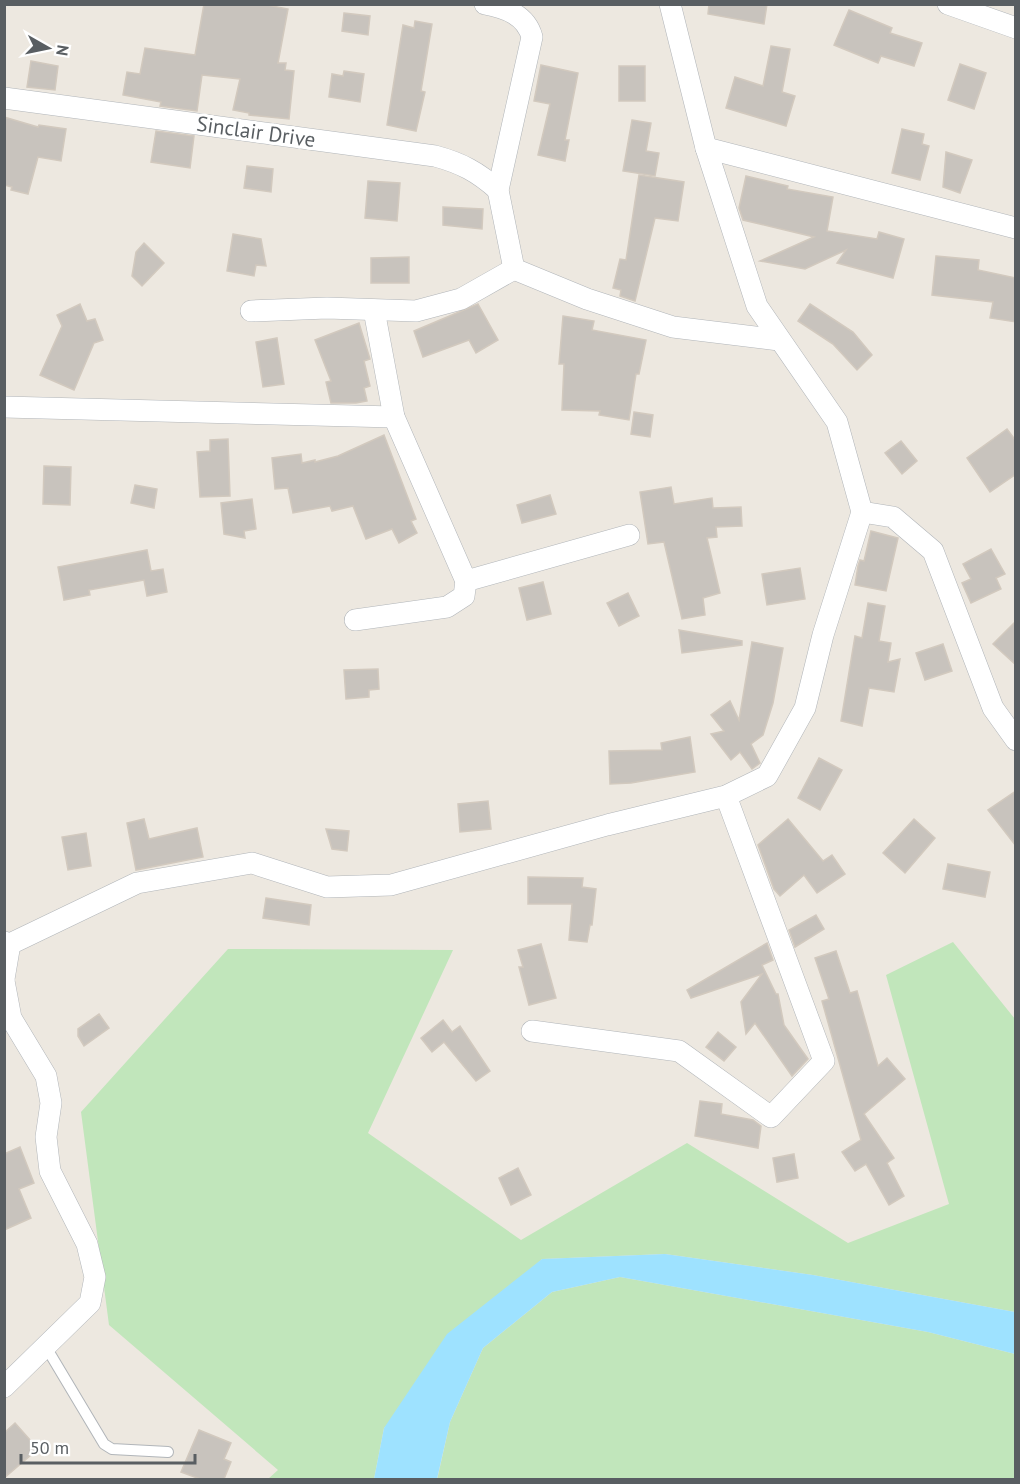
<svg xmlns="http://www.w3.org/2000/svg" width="1020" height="1484" font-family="'PT Sans',sans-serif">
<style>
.green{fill:#c1e6bb}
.water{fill:#9ee2ff}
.building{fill:#c8c3bd;stroke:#d2c9be;stroke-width:1.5}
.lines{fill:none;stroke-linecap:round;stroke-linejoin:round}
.lane-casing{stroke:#b1b5b9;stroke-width:12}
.street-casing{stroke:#b1b5b9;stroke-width:22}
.lane{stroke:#fff;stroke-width:10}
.street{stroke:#fff;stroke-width:21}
.labels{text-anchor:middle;stroke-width:6;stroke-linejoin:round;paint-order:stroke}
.street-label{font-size:21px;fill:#595e62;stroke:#fff}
</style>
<rect width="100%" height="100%" fill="#ede8e0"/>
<g class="green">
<polygon points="953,942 1015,1019 1015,1312 813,1275 665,1254 542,1259 384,1428 374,1479 268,1479 278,1470 109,1325 81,1112 228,949 453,950 368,1133 521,1240 687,1143 848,1243 949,1204 886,975"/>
<polygon points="620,1277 928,1332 1015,1354 1015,1479 437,1480 450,1422 483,1348 552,1292"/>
</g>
<polygon class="water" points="665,1254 813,1275 1015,1312 1015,1354 928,1332 620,1277 552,1292 483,1348 450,1422 437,1479 374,1479 384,1428 447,1334 542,1259"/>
<g class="building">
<polygon points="204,4 262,4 288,9 278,63 286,63 285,70 294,71 289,119 249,115 249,113 233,110 240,79 202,75 197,111 160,106 161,102 123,95 127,72 140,74 145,48 195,55"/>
<polygon points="709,4 767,4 764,24 708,14"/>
<polygon points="849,10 892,28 890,33 922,43 914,66 881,56 878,63 834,45"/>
<polygon points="344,13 370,16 368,35 342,31"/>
<polygon points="415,21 432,24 421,91 425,92 416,131 387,125 403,25 414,28"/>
<polygon points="771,46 790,49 782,92 795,96 786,126 726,108 735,77 763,86"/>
<polygon points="31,61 58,66 55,90 27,87"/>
<polygon points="960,64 986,73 974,109 948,100"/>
<polygon points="541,65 578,73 565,140 569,140 565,161 538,155 550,104 534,101"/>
<rect x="619" y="66" width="26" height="35"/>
<polygon points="344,71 364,74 360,102 329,97 332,74 343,76"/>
<polygon points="4,117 38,127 39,125 66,129 61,161 38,157 28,194 11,190 12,187 4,185"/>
<polygon points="632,120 651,123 646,151 659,153 655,176 623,171"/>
<polygon points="902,129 924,134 922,144 929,146 920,180 892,173"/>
<polygon points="156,131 194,136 190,168 151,162"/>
<polygon points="946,152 972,160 960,193 943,187"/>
<polygon points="247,166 273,169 271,192 244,188"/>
<polygon points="639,175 684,182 678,221 655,218 635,301 620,296 621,290 613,288 620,259 626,260"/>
<polygon points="746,176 788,186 787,189 833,197 827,231 877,239 879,232 904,239 893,278 837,263 846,250 805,269 760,261 814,237 743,220 739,208"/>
<polygon points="368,181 400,183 397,221 365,218"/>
<polygon points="443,207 483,209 482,229 443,225"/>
<polygon points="233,234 261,239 266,266 256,265 254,276 227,271"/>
<polygon points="144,243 164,263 142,286 132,276 136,252"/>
<polygon points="936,256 979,260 978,270 1016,278 1016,322 990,318 993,302 932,295"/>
<polygon points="409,257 409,283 371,283 371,258"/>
<polygon points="80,304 87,321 95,319 103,340 94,343 74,390 40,375 62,326 57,315"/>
<polygon points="478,304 498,340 476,353 469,340 423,357 414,331"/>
<polygon points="810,304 853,332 872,355 857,370 833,344 798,321"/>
<polygon points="563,316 594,321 592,330 646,340 639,374 636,374 629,420 599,415 600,411 562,410 564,364 559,364"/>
<polygon points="359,323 370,359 364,361 370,386 364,388 367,401 356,403 331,403 326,382 331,381 315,340"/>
<polygon points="277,338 284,384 263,387 256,342"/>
<polygon points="634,412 653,415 650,437 631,434"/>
<polygon points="1007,429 1016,441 1016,474 990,492 967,458"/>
<polygon points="384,435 416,519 411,521 417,533 399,543 392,529 366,539 353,506 332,511 330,506 293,513 288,488 275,489 272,458 301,454 302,463 315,460 315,462 338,456"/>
<polygon points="228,439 230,496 200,497 197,452 210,451 210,440"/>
<polygon points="901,441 917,461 902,474 885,453"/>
<polygon points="44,466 71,467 70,505 43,504"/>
<polygon points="135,485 157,489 154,508 131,503"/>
<polygon points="671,487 674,504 712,498 713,508 741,507 742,526 716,527 717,537 707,538 720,593 703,598 705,615 682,619 664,542 648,544 640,492"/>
<polygon points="550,495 556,514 522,523 517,505"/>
<polygon points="252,499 256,529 244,531 245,538 224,534 221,503"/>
<polygon points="871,531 898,538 886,591 855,585 858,566 860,560 864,561"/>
<polygon points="991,549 1005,574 996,578 1001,589 971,603 962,583 971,579 963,564"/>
<polygon points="147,550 151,571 163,569 167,592 147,596 144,580 89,590 90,595 64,600 58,567"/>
<polygon points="800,568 805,599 767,605 762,574"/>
<polygon points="543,582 551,614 527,620 519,588"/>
<polygon points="628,593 639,616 619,626 607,603"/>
<polygon points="868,603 885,606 879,641 891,643 888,662 900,659 894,692 869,688 862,726 841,721 855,636 862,638"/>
<polygon points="1016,621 1016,665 993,644"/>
<polygon points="679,630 742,641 742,645 682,653"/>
<polygon points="752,642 783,648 773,703 763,735 751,744 760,763 752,769 740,752 731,760 711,734 724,731 711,715 730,701 739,720"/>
<polygon points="943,644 952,671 925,680 916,653"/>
<polygon points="378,669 379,689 369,690 369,697 346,699 344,670"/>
<polygon points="690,737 695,772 631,783 610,784 609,751 662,750 661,743"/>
<polygon points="819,758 842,770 820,810 798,798"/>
<polygon points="1016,791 1016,846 988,810"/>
<polygon points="488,801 491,829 460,832 458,804"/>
<polygon points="144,819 149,839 197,828 203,857 136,870 127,823"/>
<polygon points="788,819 823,861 832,855 845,874 817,893 804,875 780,896 774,889 758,845"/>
<polygon points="914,819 935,838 905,873 883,853"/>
<polygon points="326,829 349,831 347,851 332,849"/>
<polygon points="86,833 91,866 68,870 62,837"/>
<polygon points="948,864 990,872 985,897 943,889"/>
<polygon points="528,877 583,878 582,887 596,889 592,925 590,925 587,942 569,940 572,904 528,904"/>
<polygon points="266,898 311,905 309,925 263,918"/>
<polygon points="816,915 824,929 795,947 789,930"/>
<polygon points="767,943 773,960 762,965 776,994 778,994 784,1025 808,1059 792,1076 755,1023 746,1034 741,1002 762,974 691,998 687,990"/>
<polygon points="541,944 556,998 529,1005 519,967 523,967 518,950"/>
<polygon points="836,951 850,993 857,991 878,1066 887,1058 905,1079 864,1114 894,1158 887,1163 904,1196 889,1205 866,1164 855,1171 842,1152 861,1140 822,1001 829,999 815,958"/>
<polygon points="99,1014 109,1028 84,1046 78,1036 78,1029"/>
<polygon points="443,1020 452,1032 460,1026 490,1071 476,1081 444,1042 432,1052 421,1038"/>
<polygon points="718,1032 736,1047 724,1061 706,1047"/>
<polygon points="700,1101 722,1104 721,1114 753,1120 761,1126 758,1148 695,1136"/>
<polygon points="20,1147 34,1183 19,1189 31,1218 4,1230 4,1154"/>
<polygon points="794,1154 798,1178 777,1182 773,1158"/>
<polygon points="518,1168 531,1195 511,1205 499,1178"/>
<polygon points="15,1423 38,1449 4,1478 4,1433"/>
<polygon points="199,1430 231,1443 224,1459 231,1462 224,1479 200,1479 181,1472"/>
</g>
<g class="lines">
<defs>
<polyline id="lane" points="46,1347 104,1444 112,1449 168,1452"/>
<g id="street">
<path d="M485,4C506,8 526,15 532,37L498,190L514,269L587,299L673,327L779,340"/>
<polyline points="948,4 1016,28"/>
<path d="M4,98L435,156C461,163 478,172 498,190"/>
<polyline points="706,148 1016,228"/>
<polyline points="374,310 394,417 466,581 629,535"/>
<polyline points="251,311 327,308 416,311 461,299 514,269"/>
<polyline points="4,407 394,417"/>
<polyline points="862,512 893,517 933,551 993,708 1016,740"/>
<polyline points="355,620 447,607 464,596 466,581"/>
<polyline points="4,942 10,944 137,883 252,863 327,887 391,885 607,825 726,796 767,776 805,708 823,635 862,512 837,422 757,306 706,148 670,4"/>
<polyline points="4,979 10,944"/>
<polyline points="4,981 11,1018 46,1076 51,1103 46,1137 50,1171 87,1244 95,1277 90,1303 4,1387"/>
<polyline points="532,1031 679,1051 771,1117 824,1061 726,796"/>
</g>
</defs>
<use href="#lane" class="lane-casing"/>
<use href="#street" class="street-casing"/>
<use href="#lane" class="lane"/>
<use href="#street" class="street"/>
</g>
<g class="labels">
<g class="street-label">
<text transform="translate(256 132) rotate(8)" y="7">Sinclair Drive</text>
</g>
</g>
<rect width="1020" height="1484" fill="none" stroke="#595e62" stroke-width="12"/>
<g transform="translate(48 48) rotate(99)" stroke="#ffffff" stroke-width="4.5" paint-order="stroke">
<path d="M0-4.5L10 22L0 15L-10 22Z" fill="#595e62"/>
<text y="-9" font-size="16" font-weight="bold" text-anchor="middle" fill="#595e62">N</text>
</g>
<path d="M21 1454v9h174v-9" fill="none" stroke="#595e62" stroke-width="3"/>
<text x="30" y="1454" font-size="18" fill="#595e62" stroke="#ffffff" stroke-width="4.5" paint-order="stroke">50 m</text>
</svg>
